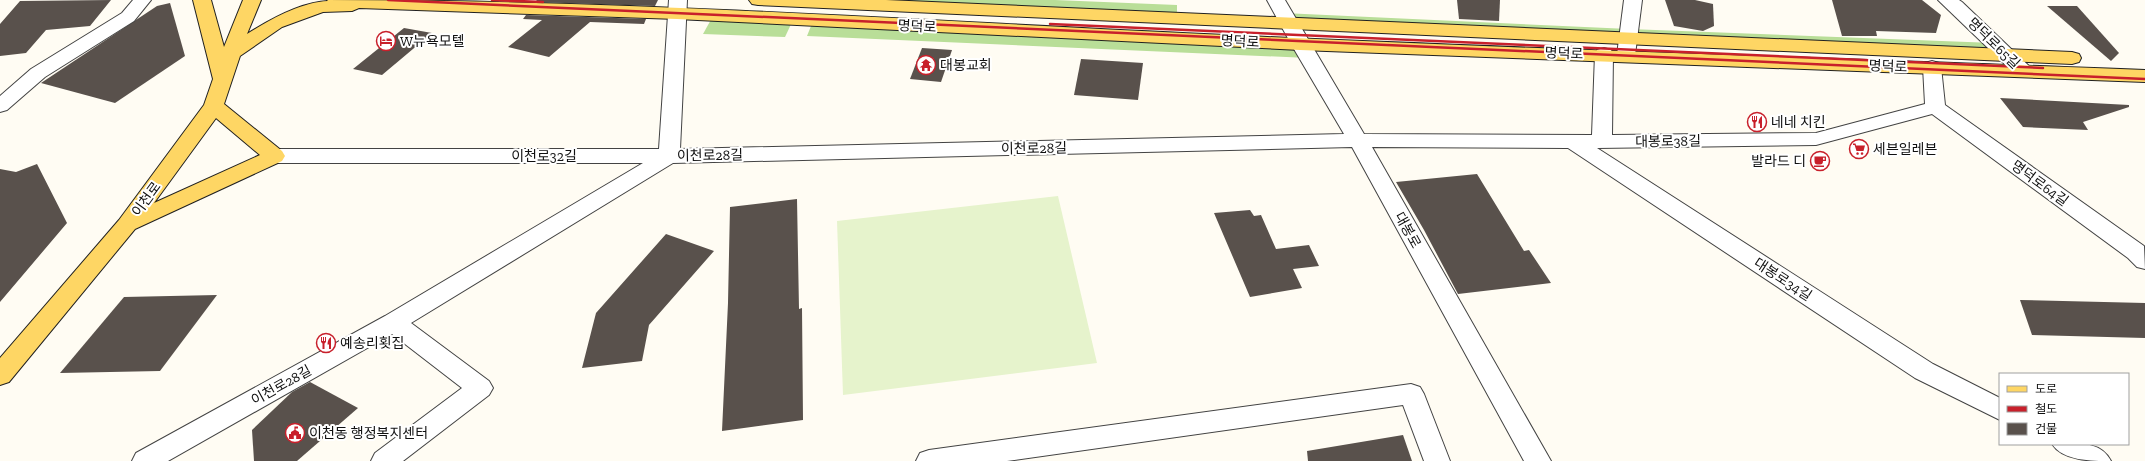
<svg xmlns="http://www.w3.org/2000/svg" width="2145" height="461" font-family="'Zilla Slab','Noto Sans KR',serif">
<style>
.forest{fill:#b9de98}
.pitch{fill:#e6f3cc}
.building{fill:#59514c}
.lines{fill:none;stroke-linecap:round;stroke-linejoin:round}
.minor-casing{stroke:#434343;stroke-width:2}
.major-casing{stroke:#212121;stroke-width:2}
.minor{fill:#fff;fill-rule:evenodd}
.major{fill:#fed664;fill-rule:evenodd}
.rail{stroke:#c8202b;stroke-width:2.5}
.labels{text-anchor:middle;stroke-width:4;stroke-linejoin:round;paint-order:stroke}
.street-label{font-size:14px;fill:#101010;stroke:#fff}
.poi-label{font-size:14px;fill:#101010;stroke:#fff;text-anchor:start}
</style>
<rect width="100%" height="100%" fill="#fffcf3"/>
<g class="forest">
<polygon points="758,0 1055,0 1177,5 1177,17"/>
<polygon points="1283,13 1629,29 1994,43 2005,54 1288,22"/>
<polygon points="713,16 793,20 785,37 703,34"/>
<polygon points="813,21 1300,44 1308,58 807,36"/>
</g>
<polygon class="pitch" points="1058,196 1097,363 843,395 837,221"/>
<g class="building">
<polygon points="111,0 90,26 46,30 26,53 0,56 0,24 20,1"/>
<polygon points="537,0 658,0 655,6 535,2"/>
<polygon points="1457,0 1500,0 1499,21 1459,19"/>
<polygon points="1665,0 1695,0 1713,4 1714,26 1703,31 1674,26"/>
<polygon points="1832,0 1922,0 1941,15 1936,33 1876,31 1877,36 1842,36"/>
<polygon points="170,3 185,56 115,103 41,83 157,6"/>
<polygon points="2047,6 2077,6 2119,53 2111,61"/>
<polygon points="526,15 646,19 644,24 590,22 549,57 508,47 542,20 523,19"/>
<polygon points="404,28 432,33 382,75 353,69"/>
<polygon points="922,48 952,50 941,82 910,79"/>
<polygon points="1081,59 1143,63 1138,100 1074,95"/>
<polygon points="2000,98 2129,105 2129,107 2083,122 2088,130 2023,127"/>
<polygon points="37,164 67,223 0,302 0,169 16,172"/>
<polygon points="1477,174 1524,251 1529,250 1551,283 1458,294 1424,230 1396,182"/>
<polygon points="797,199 799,309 802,308 803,420 722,431 728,303 730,207"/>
<polygon points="1250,210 1254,216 1261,215 1276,249 1309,245 1319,266 1293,269 1302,288 1250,297 1214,213"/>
<polygon points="666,234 714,251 649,325 642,361 582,368 596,313"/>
<polygon points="217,295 160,371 60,373 124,297"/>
<polygon points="2020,300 2145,303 2145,338 2032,335"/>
<polygon points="310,382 358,408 297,461 254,461 252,430 292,392"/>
<polygon points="1403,435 1412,461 1308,461 1307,451"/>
</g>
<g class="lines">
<defs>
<g id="minor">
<polygon points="133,0 151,0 134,21 45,77 7,110 0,112 0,96 31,69 122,13"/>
<polygon points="669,0 687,0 680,149 1344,134 1291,44 1267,0 1285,0 1364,134 1592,135 1595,54 1597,50 1604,48 1611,50 1613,54 1612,135 1816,133 1925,104 1923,67 1925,63 1932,61 1939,63 1941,67 1945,105 2144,246 2145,269 2137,267 2128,258 1932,114 1816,145 1597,148 1933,364 2000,398 2000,420 1915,378 1568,148 1372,147 1551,461 1524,461 1352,147 673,163 411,323 489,381 493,388 489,395 403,461 371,461 375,453 462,388 392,334 168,461 132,461 136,453 385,316 643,163 275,163 268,161 265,156 268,151 275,149 659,149"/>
<polygon points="1624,0 1642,0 1635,55 1633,59 1626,61 1619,59 1617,55"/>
<polygon points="1938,0 1959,0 1962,2 2030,67 2032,71 2030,75 2023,77 2016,75"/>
<polygon points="1411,384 1420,387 1424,394 1450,461 1424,461 1403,405 1007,461 916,461 920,453 929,450"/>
<path d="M2052,444C2073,444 2100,439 2111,461C2091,461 2063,461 2052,444Z"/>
</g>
<g id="major">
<path d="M193,0H211L224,47L243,0H261L247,34C269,20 301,2 328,1L327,0C620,0 912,20 1204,34C1518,49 1831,58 2145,70V82L1300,50L677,19L359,8L352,11L323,12L282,27L240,56L224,104L282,151L285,156L282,161L135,229L9,382L0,385V358L119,220L204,105L213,79ZM216,118L260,155L154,203Z"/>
<polygon points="749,0 886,0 2072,52 2079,54 2081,58 2079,62 2072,64 758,5 752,4"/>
</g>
</defs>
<use href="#minor" class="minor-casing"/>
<use href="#major" class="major-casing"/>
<use href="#minor" class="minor"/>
<use href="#major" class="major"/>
<g class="rail">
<polyline points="388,0 2145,79"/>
<polyline points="492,0 543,2"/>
<polyline points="1050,24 2043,68"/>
</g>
</g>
<defs>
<symbol id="hotel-ring" viewBox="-11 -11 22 22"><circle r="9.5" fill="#fff" stroke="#c8202b" stroke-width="1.5"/><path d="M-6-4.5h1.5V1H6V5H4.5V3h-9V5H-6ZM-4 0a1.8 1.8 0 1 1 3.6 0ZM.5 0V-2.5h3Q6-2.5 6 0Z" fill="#c8202b"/></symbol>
<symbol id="temple-ring" viewBox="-11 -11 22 22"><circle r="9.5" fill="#fff" stroke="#c8202b" stroke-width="1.5"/><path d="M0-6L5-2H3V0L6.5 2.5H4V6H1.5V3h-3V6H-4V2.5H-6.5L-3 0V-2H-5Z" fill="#c8202b"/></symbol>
<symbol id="restaurant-ring" viewBox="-11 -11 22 22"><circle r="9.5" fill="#fff" stroke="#c8202b" stroke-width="1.5"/><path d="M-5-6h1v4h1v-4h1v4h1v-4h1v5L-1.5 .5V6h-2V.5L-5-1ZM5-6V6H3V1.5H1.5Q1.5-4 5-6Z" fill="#c8202b"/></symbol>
<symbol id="supermarket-ring" viewBox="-11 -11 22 22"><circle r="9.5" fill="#fff" stroke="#c8202b" stroke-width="1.5"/><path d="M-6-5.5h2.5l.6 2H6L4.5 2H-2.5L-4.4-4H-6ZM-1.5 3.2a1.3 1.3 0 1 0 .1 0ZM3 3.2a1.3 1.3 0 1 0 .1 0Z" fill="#c8202b"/></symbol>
<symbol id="cafe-ring" viewBox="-11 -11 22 22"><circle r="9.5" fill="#fff" stroke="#c8202b" stroke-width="1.5"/><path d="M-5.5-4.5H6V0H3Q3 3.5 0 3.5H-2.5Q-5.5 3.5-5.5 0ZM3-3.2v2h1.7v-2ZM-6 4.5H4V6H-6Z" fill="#c8202b"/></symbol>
<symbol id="civic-ring" viewBox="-11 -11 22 22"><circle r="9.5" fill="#fff" stroke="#c8202b" stroke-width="1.5"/><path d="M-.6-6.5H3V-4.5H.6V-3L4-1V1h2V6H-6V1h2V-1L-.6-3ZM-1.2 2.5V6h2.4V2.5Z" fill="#c8202b"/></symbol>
</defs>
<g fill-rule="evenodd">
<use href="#hotel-ring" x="375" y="30" width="22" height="22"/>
<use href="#temple-ring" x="915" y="54" width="22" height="22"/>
<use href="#restaurant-ring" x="1746" y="111" width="22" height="22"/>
<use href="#supermarket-ring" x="1848" y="138" width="22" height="22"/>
<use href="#cafe-ring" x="1809" y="150" width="22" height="22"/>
<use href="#restaurant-ring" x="315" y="332" width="22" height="22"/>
<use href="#civic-ring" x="284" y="422" width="22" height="22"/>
</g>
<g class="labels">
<g class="street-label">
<text transform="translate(917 26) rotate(3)" y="5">명덕로</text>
<text transform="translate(1240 41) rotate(3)" y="5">명덕로</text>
<text transform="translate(1994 43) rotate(44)" y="5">명덕로65길</text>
<text transform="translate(1564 53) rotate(2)" y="5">명덕로</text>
<text transform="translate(1888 66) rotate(2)" y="5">명덕로</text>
<text transform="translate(1668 141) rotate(-1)" y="5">대봉로38길</text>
<text transform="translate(1034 148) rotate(-1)" y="5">이천로28길</text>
<text transform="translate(710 155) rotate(-1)" y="5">이천로28길</text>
<text x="544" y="161">이천로32길</text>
<text transform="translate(2040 183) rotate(36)" y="5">명덕로64길</text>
<text transform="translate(146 199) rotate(-54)" y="5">이천로</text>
<text transform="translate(1408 230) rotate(61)" y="5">대봉로</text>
<text transform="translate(1783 279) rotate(33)" y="5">대봉로34길</text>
<text transform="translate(281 385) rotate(-29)" y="5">이천로28길</text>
</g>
<g class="poi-label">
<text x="400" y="46">W뉴욕모텔</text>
<text x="940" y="70">대봉교회</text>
<text x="1771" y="127">네네 치킨</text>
<text x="1873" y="154">세븐일레븐</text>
<text x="1806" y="166" text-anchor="end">발라드 디</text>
<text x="340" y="348">예송리횟집</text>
<text x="309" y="438">이천동 행정복지센터</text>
</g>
</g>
<rect x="1999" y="373" width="130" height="72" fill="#ffffff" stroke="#9f9f9f"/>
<rect x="2007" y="386" width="20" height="6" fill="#fed664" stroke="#9f9f9f"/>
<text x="2035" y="393" font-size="12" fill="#101010">도로</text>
<rect x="2007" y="406" width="20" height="6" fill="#c8202b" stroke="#9f9f9f"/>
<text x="2035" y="413" font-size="12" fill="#101010">철도</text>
<rect x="2007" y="423" width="20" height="12" fill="#59514c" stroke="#9f9f9f"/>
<text x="2035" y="433" font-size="12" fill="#101010">건물</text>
</svg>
